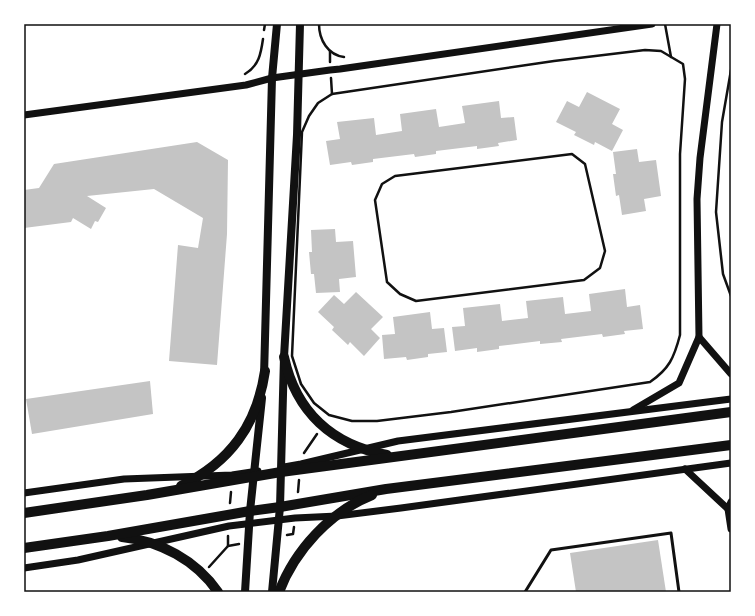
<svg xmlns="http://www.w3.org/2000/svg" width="755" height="616" font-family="'Titillium Web',sans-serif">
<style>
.building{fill:#c4c4c4}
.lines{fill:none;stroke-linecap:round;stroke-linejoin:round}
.path{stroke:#111;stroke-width:2.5}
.service{stroke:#111;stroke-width:3}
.tertiary{stroke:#111;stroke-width:7}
.secondary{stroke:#111;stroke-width:8}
.primary{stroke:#111;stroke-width:10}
.neatline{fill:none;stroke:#111;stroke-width:1.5}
</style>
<rect width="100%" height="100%" fill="#fff"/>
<g class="building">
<polygon points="587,92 620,109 612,124 623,130 612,151 595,142 594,145 574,135 576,132 556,122 567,101 579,107"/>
<polygon points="499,101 501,118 514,117 517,140 498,143 499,146 477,149 477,146 436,151 436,154 415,157 414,154 373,159 373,162 352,165 351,162 330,165 326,141 340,139 337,122 374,118 376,135 402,131 400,114 436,109 439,127 465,123 462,106"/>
<polygon points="197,142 228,160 227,234 217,365 169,361 178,245 198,248 203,218 154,189 87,196 106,208 98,222 95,221 91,229 73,218 71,222 24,228 24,190 39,188 54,164"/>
<polygon points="637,149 639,162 656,160 661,196 644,199 646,211 622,215 619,195 616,196 613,174 616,174 613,152"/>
<polygon points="335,229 336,242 353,241 356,277 339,279 340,292 316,293 314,274 311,274 309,252 312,252 311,230"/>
<polygon points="625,289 627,307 640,305 643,329 624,331 625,334 603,337 602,334 561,339 562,342 540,344 540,341 499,346 499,349 477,352 477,348 455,351 452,327 465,326 463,308 500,304 502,321 528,318 526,301 563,297 565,314 591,311 589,294"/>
<polygon points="356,292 383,317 371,329 380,338 364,356 350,342 348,345 332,330 334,327 318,312 334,295 344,304"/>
<polygon points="430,312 432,329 444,328 447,352 428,354 428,357 407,360 406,357 384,359 382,335 395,334 393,317"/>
<polygon points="150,381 153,414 32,434 26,399"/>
<polygon points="658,540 666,592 576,592 570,553"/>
</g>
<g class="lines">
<g class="path">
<path d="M319,24C319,40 328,55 344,57"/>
<polyline points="665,24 671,57"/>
<polyline points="264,30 265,24"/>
<path d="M645,50L661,51L683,64L685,79L680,154V335C674,358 669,369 650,382L451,412L377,421H352L329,415L314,403L301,384L292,356L302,132L309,116L318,103L332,94L554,61Z"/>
<polyline points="330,62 330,51"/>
<polyline points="731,70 722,122 716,212 723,274 731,296"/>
<path d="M245,74C259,66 261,53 263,39"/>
<polyline points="331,78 332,94"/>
<polygon points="572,154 585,164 605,251 600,268 584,280 416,301 400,294 387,282 375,200 382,184 395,176"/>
<polyline points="304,453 317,434"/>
<polyline points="298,492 299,480"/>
<polyline points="230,503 231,492"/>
<polyline points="287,535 293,534 294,527"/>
<polyline points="228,546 228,536"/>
<polyline points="209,567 228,546 239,544"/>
</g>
<polyline class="service" points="525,592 551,550 671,533 679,592"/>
<g class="tertiary">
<polyline points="24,115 246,85 272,78 330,70 340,69 652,24"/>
<polyline points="699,337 697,199 700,158 717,24"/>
<polyline points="633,410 679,383 699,337 731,374"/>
<polyline points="284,467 301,464 398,441 731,399"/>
<polyline points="685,469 728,509 731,502"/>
<polyline points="24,493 124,479 232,475 258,471"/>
<polyline points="728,509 731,529"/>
<polyline points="24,568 78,560 229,526 295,518 337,516 401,508 731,463"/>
</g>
<g class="secondary">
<polyline points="264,376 272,78 277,24"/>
<polyline points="245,592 250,511 262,398"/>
<polyline points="272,592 280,507 284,357 297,135 300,24"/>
</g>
<g class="primary">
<path d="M284,357C296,412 332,445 387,455"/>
<path d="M181,486C230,462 257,425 265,371"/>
<polyline points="24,513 147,495 281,472 731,412"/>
<path d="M122,537C160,541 196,560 218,592"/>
<polyline points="24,548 108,536 250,511 280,507 386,489 731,445"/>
<path d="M279,592C295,550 330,512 372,495"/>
</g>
</g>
<rect width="755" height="616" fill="none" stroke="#ffffff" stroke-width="50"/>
<rect x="25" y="25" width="705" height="566" class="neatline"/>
</svg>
